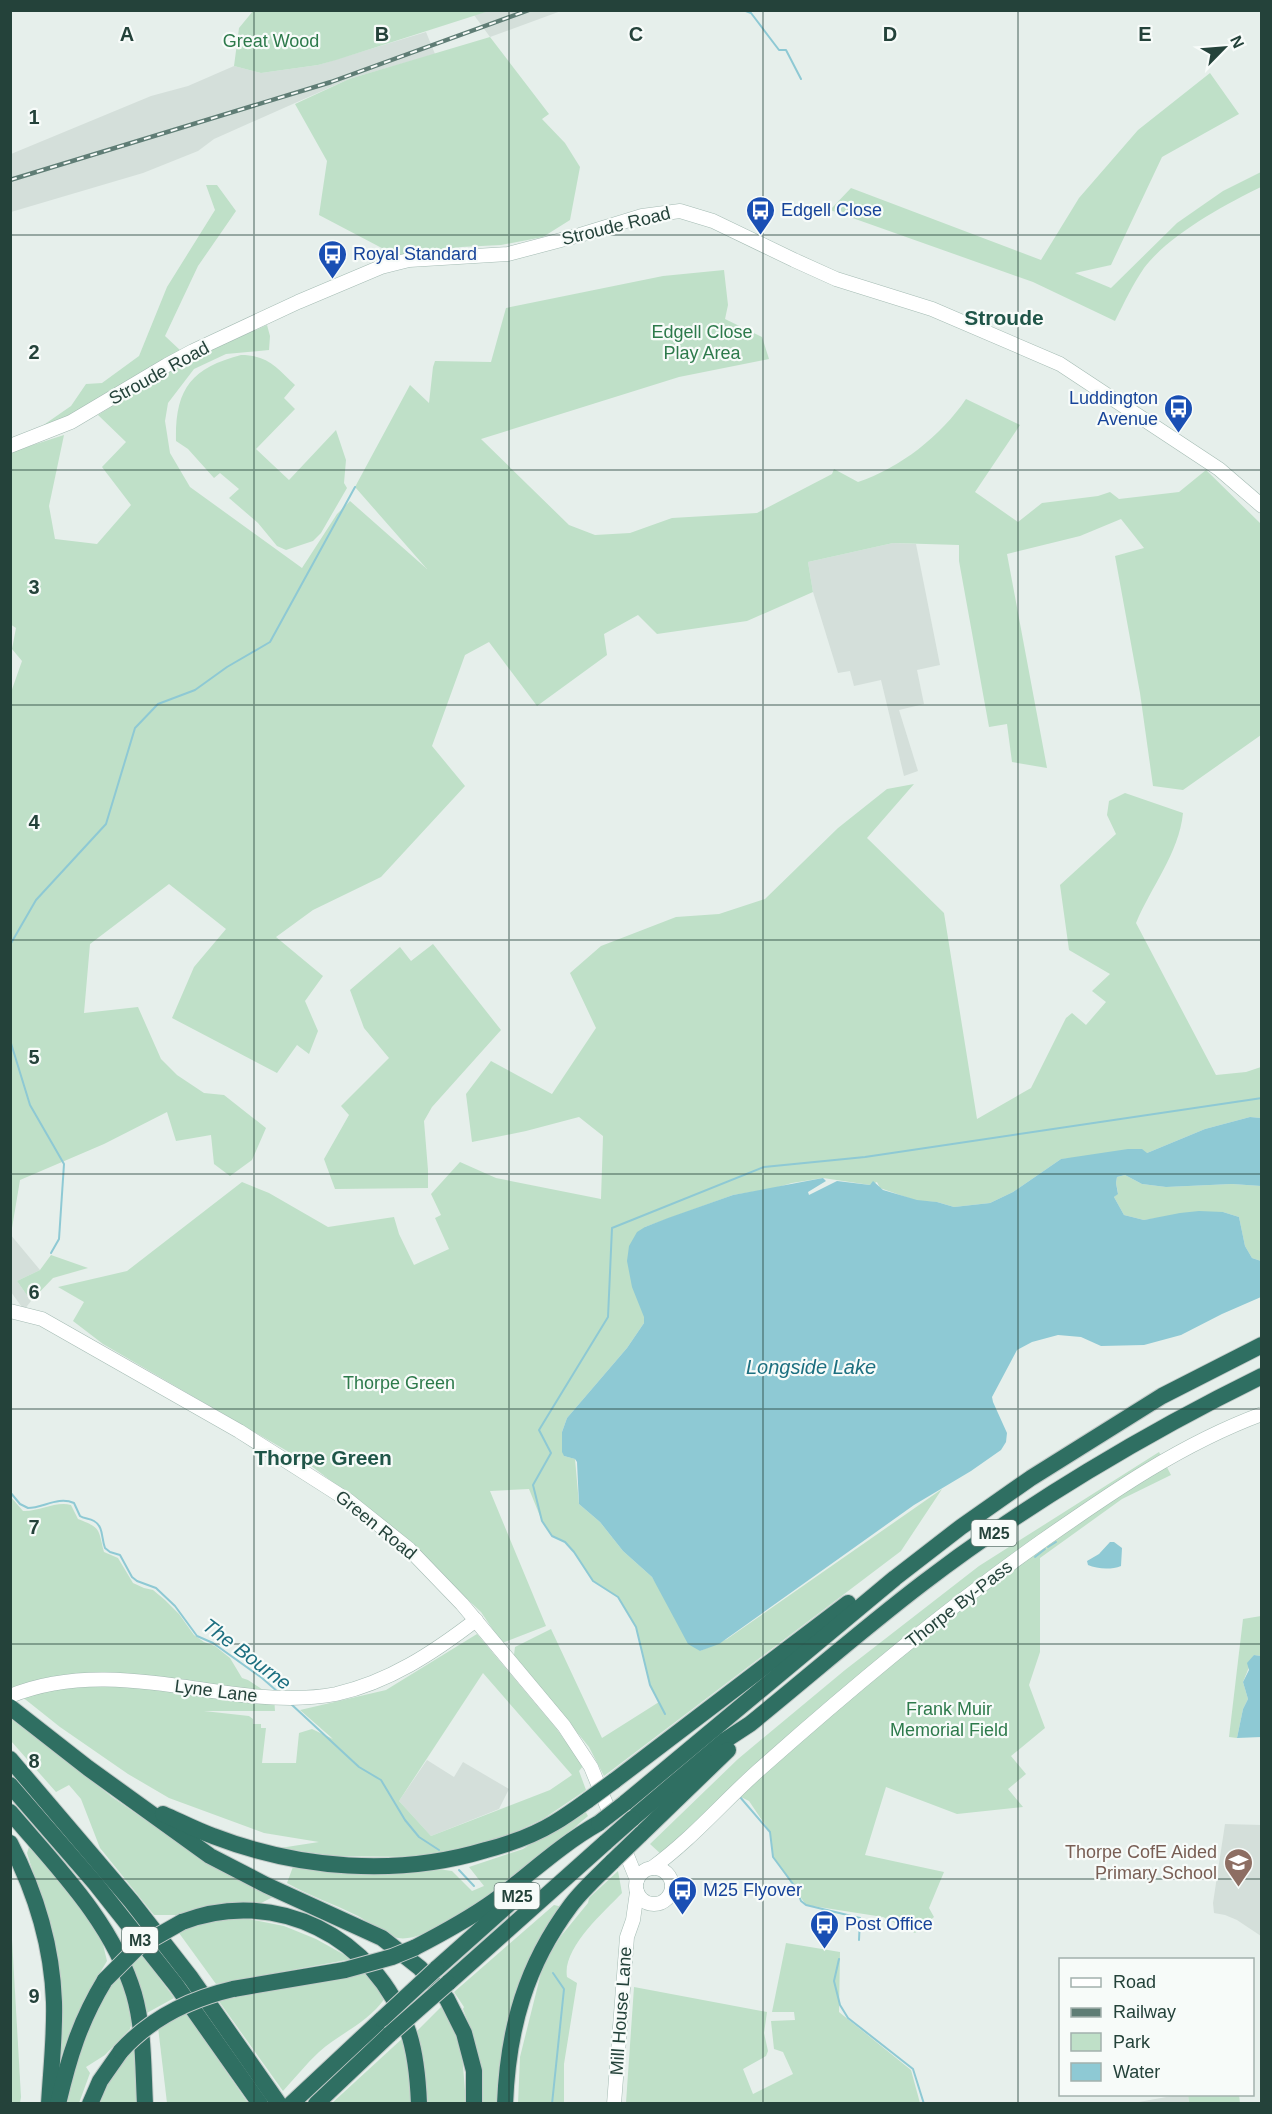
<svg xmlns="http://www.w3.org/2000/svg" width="1272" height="2114" font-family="Helvetica,sans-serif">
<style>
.built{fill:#d4dfda}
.green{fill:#bfe0c8;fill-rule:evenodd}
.water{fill:#8ec9d4}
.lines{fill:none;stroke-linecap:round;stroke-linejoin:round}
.stream{stroke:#8ec9d4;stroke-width:2}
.secondary-casing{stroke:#a4bbb3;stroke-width:15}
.highway-casing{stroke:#c2cac8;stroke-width:18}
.secondary{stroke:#fff;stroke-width:14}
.highway{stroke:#2f6f62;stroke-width:16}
.rail-casing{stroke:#5f7d75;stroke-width:4.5}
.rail{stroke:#f7fbf9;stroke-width:2;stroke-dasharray:7;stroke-linecap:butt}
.highway-bridge-casing{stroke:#c2cac8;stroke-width:18;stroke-linecap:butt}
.highway-bridge{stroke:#2f6f62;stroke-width:16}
.grid{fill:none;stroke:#24423a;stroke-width:1.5;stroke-opacity:0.55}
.labels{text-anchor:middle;stroke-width:4.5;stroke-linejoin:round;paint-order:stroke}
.shield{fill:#f7fbf9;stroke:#637a73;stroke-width:1.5}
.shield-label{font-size:16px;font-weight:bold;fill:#24423a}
.park-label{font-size:18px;fill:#2d7a4b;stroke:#f7fbf9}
.transit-label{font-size:18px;fill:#164399;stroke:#f7fbf9;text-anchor:start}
.street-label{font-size:18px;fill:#24423a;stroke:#f7fbf9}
.education-label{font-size:18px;fill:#785e54;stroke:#f7fbf9;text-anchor:end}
.water-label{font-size:20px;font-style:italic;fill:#1c6f80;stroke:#f7fbf9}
.quarter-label{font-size:21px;font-weight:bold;fill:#1f5548;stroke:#f7fbf9}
.grid-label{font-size:20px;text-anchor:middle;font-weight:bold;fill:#24423a;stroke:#f7fbf9;stroke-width:4.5;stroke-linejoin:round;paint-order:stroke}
</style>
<rect width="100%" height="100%" fill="#e6efeb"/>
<g class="built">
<polygon points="489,11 489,10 561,11 490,37 474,15"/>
<polygon points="426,32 435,54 349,79 214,139 198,151 143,173 11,212 11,154 151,96 188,86 234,66 261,73 318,65"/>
<polygon points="893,543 916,544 940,665 917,670 924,704 899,710 918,771 904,776 881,680 854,686 850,671 838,673 813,592 808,562"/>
<polygon points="10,1234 40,1270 17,1281 31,1301 24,1310 11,1292"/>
<polygon points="427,1760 454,1777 463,1762 509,1789 499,1809 431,1836 399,1801"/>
<polygon points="1225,1824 1261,1825 1261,1936 1237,1920 1225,1915 1214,1913 1213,1903"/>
<polygon points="1183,2094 1188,2095 1189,2103 1114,2104 1139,2102"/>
</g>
<g class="green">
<polygon points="253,11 253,10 489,11 336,60 318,65 261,73 234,66 239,28"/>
<polygon points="490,37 549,114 542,119 565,143 580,167 570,220 543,237 501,245 461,247 397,256 319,215 327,161 295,104 349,79"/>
<path d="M1210,73L1239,114L1162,157L1111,265L1075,273L1111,288L1177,223L1223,191L1261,172V187C1224,205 1169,235 1144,268C1133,284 1124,303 1115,321L1033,282L830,210L851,188L1041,260L1079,198L1138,130Z"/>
<polygon points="206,185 217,185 236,211 198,266 165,336 182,352 97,401 32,435 45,424 71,406 86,384 102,383 139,356 167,287 215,210"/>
<path d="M724,270L728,305L725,319L762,337L769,359L679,377L481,439L569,525L595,535L630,533L672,518L757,513L832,474L834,469L858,482C900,468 941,436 966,399L1020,425L975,492L1018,522L1042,503L1098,496L1110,492L1119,499L1179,492L1206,470L1261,524V735L1183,790L1153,786L1140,693L1115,556L1144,548L1121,519L1080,536L1007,554L1047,768L1012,762L1007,724L989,727L959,561V545L893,543L808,562L813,592L747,621L657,634L638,615L604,634L607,655L537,706L489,642L465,655L432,746L465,786L381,877L313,910L276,937L323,976L305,1001L318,1031L309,1054L297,1045L277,1073L172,1018L194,967L226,929L169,884L90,944L84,1013L138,1007L161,1059L177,1075L204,1093L224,1095L266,1128L252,1160L230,1176L214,1164L211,1135L176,1141L167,1112L104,1144L20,1180L11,1234L10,695L22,661L12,649L16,628L10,624L11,452L64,435L49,506L55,539L97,544L131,505L102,467L126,442L98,415L183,362L267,325L270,336L269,350L226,354L194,369L168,403L165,421L170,453L190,487L302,568L337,514L350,501L427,569L355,487L410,385L429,403L433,367L435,361L491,362L506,308L663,276Z"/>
<path d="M241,355C268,355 277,368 295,385L284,398L295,409L256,449L289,480L336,430L346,460L344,483L347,488L321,533L313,541L286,550L277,546L258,523L229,498L239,489L220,473L214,478L188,449L176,441C175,389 191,368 241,355Z"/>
<path d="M914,784L867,838L944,913L977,1119L1031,1088L1066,1018L1072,1013L1086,1025L1106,1002L1092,991L1110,974L1069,950L1060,885L1116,834L1107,815L1109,801L1125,793L1183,813C1179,853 1151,887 1136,923L1216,1075L1246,1072L1261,1067V1118L1250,1117L1205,1129L1147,1153L1061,1159L1013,1192L990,1203L954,1207L937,1202L917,1201L880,1188L877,1182L870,1185L823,1178L792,1183L771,1189L733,1195L645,1227L644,1323L627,1348L567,1418L562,1432L564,1456L575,1459L579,1504L600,1522L623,1551L652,1577L700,1651L727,1639L942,1489L901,1551L604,1776L589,1747L514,1655L515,1647L551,1629L602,1738L659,1702L650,1685L636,1627L618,1597L593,1581L574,1552L565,1542L552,1536L542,1521L529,1489L490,1491L546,1626L502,1643L481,1612L379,1517L306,1462L103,1344L73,1321L84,1302L58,1287L127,1271L242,1182L269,1193L328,1227L394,1217L399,1234L414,1265L449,1249L435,1218L441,1215L431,1194L460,1162L496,1178L601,1199L603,1136L579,1117L526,1131L472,1142L466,1094L491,1061L552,1094L596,1028L570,973L601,946L676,917L719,914L765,899L838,828L887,789Z"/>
<polygon points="433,944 501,1030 432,1107 424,1121 428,1170 428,1188 335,1189 324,1159 349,1115 341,1106 389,1058 364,1028 350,990 400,947 411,961"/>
<polygon points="1125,1175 1142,1184 1166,1187 1232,1184 1261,1186 1261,1261 1252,1258 1245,1246 1239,1217 1223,1212 1199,1212 1144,1220 1124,1215 1114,1197 1118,1193 1116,1183 1117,1177"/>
<polygon points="51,1255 88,1268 53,1278 31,1301 17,1281 40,1270"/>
<polygon points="1159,1452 1171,1475 1122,1499 1040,1558 1040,1652 1029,1685 1045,1728 1011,1756 1026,1774 1008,1789 1023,1807 957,1814 886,1787 865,1855 944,1872 929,1908 934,1917 915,1933 883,1917 806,1905 773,1857 770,1832 749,1801 731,1792 662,1855 650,1844 738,1759 845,1670 979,1566"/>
<path d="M10,1496L23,1511C39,1512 55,1501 71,1505L78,1519C101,1528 98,1528 104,1552L118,1558L133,1583L144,1588L153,1590L165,1600L179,1614L194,1635L204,1642L215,1646L230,1658L242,1678L248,1680L274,1697L275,1711H204L249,1716L253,1719V1724H261V1728H266L262,1763H296L299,1733L312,1729L333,1739L300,1710L386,1690L477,1634L556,1728L583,1766L579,1771L586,1790L543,1819L505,1837L459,1850L415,1857L332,1856L280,1848L319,1842L264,1833L169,1798L128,1774L60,1727L11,1688ZM483,1673L572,1775L550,1790L431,1836L399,1801Z"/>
<polygon points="1261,1616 1261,1656 1254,1655 1243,1682 1248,1699 1243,1709 1237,1738 1229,1737 1243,1619"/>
<polygon points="11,1716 112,1797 192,1852 275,1896 261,1903 230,1903 205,1907 177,1915 154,1915 100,1848 81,1799 69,1785 56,1792 11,1741"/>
<path d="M584,1809L588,1816C555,1844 439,1946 398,1938C384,1936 370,1923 358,1916C334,1904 310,1896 287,1883L294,1864L438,1869L452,1871L472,1891L484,1886L469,1867L523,1849Z"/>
<polygon points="29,1847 49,1868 101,1936 107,1961 85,1998 61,2056 50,1926 27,1853"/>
<path d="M618,1871L622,1893C604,1912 562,1948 567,1977L577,1983L564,2064V2103L518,2104L520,2057L543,1965L561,1936L588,1903L589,1898Z"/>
<path d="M554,1905L563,1907L546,1931L498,2103H482C485,2070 475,2039 463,2009L464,2007L454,1992Z"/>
<path d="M244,1918L284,1926L316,1939L352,1959L216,1984L179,1933C196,1919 222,1919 244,1918Z"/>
<polygon points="11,1922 21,2097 20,2103 11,2103"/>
<polygon points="786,1943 840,1952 839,2012 911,2070 920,2103 626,2103 634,1987 767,2012 764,2033 768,2051 766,2056 743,2069 753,2094 793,2074 783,2052 774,2049 771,2021 795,2020 794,2012 772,2012"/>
<polygon points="142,1954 174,1998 145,2014 132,1963"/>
<path d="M367,1973L385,1998C368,2023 340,2033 319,2052C306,2064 295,2078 283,2091L218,2000Z"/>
<polygon points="116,1977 122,1980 132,2022 130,2029 105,2055 86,2067 90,2073 79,2103 64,2104 88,2024"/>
<polygon points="443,2005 461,2041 466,2103 428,2103 424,2062 417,2031"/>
<polygon points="185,2012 248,2103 167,2103 158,2027"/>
<polygon points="404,2037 413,2103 331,2104"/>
<polygon points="135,2049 137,2103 97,2104 115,2069"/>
<polygon points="1188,2095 1239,2095 1240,2103 1189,2103"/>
</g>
<g class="water">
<polygon points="1250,1117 1261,1118 1261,1186 1232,1184 1166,1187 1142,1184 1125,1175 1117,1177 1116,1183 1118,1194 1114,1197 1124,1215 1144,1220 1180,1213 1199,1211 1223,1212 1239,1217 1245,1246 1252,1258 1261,1261 1261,1297 1222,1314 1181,1335 1144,1345 1101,1346 1081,1337 1058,1335 1032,1342 1017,1350 992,1397 993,1402 1007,1433 1006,1442 1001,1450 971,1471 914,1505 719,1644 700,1651 688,1644 652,1577 623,1551 600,1522 579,1504 577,1462 575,1459 564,1456 562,1452 562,1432 567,1418 627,1348 644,1323 644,1317 632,1287 627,1261 629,1246 637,1232 645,1227 668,1218 733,1195 823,1178 826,1181 808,1192 809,1195 837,1181 870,1185 873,1181 883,1190 917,1200 937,1202 954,1207 990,1203 1013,1192 1061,1159 1128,1149 1142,1149 1147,1153 1205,1129"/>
<path d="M1110,1542H1114L1122,1548L1121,1566C1111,1570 1097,1569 1088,1565L1087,1561L1099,1554Z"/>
<polygon points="1254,1655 1261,1656 1261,1737 1237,1738 1243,1709 1248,1699 1243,1682 1249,1670 1247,1663"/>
</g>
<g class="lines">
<g class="stream">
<polyline points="743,10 751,13 779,50 786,50 801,79"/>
<polyline points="10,945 36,900 106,824 135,728 158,704 195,690 227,667 270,642 355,487"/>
<polyline points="10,1040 30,1105 64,1164 59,1239 51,1253"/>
<path d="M10,1492L20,1504L28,1508C43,1508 58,1496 74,1503L80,1516C84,1519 89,1518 94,1521C104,1527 101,1538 105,1548L110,1552L120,1555L132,1577L137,1581L156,1588L175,1606L197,1636L213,1643L262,1678L278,1692"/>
<polyline points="1048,1547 1056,1542"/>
<polyline points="1035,1557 1045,1549"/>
<polyline points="291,1704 359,1767 381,1780 405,1820 419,1837 439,1850"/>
<polyline points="665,1714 650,1685 636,1627 618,1597 593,1581 574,1552 565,1542 552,1536 542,1521 533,1485 551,1453 539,1430 608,1317 612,1228 764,1167 865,1157 1262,1098"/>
<polyline points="740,1797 770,1832 773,1857 796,1888 801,1901 806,1905 860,1918 859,1940"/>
<polyline points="459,1870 474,1886"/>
<polyline points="839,1959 834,1981 840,2005 848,2018 913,2069 924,2104"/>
<polyline points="552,2104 564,1989 553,1973"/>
</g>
<defs>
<g id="secondary">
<polyline points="10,446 71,422 167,365 193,351 298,302 381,267 409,260 508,254 580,235 642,216 680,211 713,221 794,260 836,279 932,309 1060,364 1219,469 1262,506"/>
<polyline points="10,1311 42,1319 239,1431 302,1471 349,1501 409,1549 462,1604 564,1726 591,1767 637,1880"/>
<path d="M10,1696C81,1667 154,1683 227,1693C262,1698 300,1701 336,1694C389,1682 433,1653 476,1620"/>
<path d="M652,1868C692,1839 723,1802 759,1770C850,1689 943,1611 1042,1541C1112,1492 1181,1444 1262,1414"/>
<circle cx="654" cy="1886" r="18"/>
<polyline points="614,2104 627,1937 633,1920 637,1892"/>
</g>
<g id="highway">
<polyline points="10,1707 88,1768 210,1856 266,1885 382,1938 420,1968 447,1999 464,2033 474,2071 474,2104"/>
<polyline points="10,1759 131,1901 191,1978 279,2104"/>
<polyline points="614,1781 848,1603"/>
<polyline points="10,1785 95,1883 176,1985 260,2104"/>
<polyline points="625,1803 895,1578 961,1527 1031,1478 1162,1396 1262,1345"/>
<path d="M10,1812C57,1867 113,1923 134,1994C144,2029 143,2067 145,2104"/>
<path d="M163,1814C179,1821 196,1830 213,1836C299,1869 397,1877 486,1850C509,1844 534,1835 554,1823C566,1816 577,1808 588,1800"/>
<path d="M632,1819L724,1741L750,1724C808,1677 864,1628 923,1583C1025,1505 1146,1433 1262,1376"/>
<polyline points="640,1835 728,1750"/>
<path d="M10,1843C36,1893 52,1946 54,2002C55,2036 51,2070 49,2104"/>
<path d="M182,1922C275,1886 376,1937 408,2031C416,2054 418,2079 419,2104"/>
<path d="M414,1948C441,1934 469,1919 494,1901C529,1875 560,1845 599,1823"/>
<polyline points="436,1969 527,1888"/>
<polyline points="448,1983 606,1842"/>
<polyline points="233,1989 345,1970"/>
<path d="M58,2104C69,2057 80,2021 105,1980"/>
<polyline points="90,2104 100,2081 121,2051"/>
<polyline points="291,2104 382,2019"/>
<polyline points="316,2104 390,2034"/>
<path d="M505,2104C508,2028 526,1965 571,1905C583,1889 599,1875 613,1861"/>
</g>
</defs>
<use href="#secondary" class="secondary-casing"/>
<use href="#highway" class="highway-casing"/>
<use href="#secondary" class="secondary"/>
<use href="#highway" class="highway"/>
<defs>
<polyline id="rail" points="10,180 331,82 529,10"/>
</defs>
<use href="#rail" class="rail-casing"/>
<use href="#rail" class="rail"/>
<defs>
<g id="highway-bridge">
<polyline points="588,1800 614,1781"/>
<polyline points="599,1823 625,1803"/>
<polyline points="606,1842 632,1819"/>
<polyline points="613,1861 640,1835"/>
<polyline points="345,1970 392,1957 414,1948"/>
<polyline points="105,1980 138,1947 182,1922"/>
<polyline points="382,2019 436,1969"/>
<polyline points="390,2034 448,1983"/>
<path d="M121,2051C151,2018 190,1999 233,1989"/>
</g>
</defs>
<use href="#highway-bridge" class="highway-bridge-casing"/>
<use href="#highway-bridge" class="highway-bridge"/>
</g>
<path class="grid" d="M254,10V2104M509,10V2104M763,10V2104M1018,10V2104M10,235H1262M10,470H1262M10,705H1262M10,940H1262M10,1174H1262M10,1409H1262M10,1644H1262M10,1879H1262"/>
<defs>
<symbol id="bus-pin" viewBox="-11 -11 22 30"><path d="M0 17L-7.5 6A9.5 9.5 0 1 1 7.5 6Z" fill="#1a4fb4" stroke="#f7fbf9"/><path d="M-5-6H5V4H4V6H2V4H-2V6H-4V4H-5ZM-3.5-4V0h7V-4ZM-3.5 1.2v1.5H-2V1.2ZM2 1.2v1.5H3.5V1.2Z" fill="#fff"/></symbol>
<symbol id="school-pin" viewBox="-11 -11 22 30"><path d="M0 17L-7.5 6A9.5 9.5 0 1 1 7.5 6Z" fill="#8d6e63" stroke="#f7fbf9"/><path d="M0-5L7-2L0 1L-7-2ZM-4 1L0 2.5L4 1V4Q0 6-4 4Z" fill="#fff"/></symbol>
</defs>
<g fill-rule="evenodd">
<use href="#bus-pin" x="744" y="194" width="33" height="45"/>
<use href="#bus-pin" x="316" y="238" width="33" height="45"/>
<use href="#bus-pin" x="1162" y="392" width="33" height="45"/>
<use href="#school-pin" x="1222" y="1846" width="33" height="45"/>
<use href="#bus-pin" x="666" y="1874" width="33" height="45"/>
<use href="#bus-pin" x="808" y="1908" width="33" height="45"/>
</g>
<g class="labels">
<g class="shield">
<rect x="971.5" y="1520" width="45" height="26" rx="4.5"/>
<rect x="494.5" y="1883" width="45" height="26" rx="4.5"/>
<rect x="122" y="1927" width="36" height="26" rx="4.5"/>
</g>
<g class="shield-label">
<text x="994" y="1539">M25</text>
<text x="517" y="1902">M25</text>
<text x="140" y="1946">M3</text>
</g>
<g class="park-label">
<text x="271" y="47">Great Wood</text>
<text x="702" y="338">Edgell Close<tspan x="702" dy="21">Play Area</tspan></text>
<text x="399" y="1389">Thorpe Green</text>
<text x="949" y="1715">Frank Muir<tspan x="949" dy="21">Memorial Field</tspan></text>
</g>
<g class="transit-label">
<text x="781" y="216">Edgell Close</text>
<text x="353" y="260">Royal Standard</text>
<text x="1158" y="404" text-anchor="end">Luddington<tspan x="1158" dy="21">Avenue</tspan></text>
<text x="703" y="1896">M25 Flyover</text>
<text x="845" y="1930">Post Office</text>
</g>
<g class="street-label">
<text transform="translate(616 226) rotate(-14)" y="6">Stroude Road</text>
<text transform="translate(159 373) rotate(-29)" y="6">Stroude Road</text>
<text transform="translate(376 1525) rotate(39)" y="6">Green Road</text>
<text transform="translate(959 1604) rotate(-38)" y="6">Thorpe By-Pass</text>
<text transform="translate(216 1691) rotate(7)" y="6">Lyne Lane</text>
<text transform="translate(621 2011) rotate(-86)" y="6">Mill House Lane</text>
</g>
<g class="education-label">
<text x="1217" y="1858">Thorpe CofE Aided<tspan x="1217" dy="21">Primary School</tspan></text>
</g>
<g class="water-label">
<text x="811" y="1374">Longside Lake</text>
<text transform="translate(247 1654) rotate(37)" y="7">The Bourne</text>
</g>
<g class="quarter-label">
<text x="1004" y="325">Stroude</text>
<text x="323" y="1465">Thorpe Green</text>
</g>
</g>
<g class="grid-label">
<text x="127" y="41">A</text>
<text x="382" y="41">B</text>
<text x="636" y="41">C</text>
<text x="890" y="41">D</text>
<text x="1145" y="41">E</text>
<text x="34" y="124">1</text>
<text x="34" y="359">2</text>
<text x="34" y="594">3</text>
<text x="34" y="829">4</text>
<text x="34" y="1064">5</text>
<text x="34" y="1299">6</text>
<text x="34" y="1534">7</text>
<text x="34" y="1768">8</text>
<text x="34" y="2003">9</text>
</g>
<rect width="1272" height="2114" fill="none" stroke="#24423a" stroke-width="24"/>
<rect x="1059" y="1958" width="195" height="138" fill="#f7fbf9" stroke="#a3b1ad" stroke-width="1.5"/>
<rect x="1071" y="1978" width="30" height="9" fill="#ffffff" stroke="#a3b1ad" stroke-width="1.5"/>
<text x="1113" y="1988" font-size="18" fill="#24423a">Road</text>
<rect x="1071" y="2008" width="30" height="9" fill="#5f7d75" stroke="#a3b1ad" stroke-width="1.5"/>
<text x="1113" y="2018" font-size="18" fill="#24423a">Railway</text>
<rect x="1071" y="2033" width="30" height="18" fill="#bfe0c8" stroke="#a3b1ad" stroke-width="1.5"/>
<text x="1113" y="2048" font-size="18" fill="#24423a">Park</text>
<rect x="1071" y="2063" width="30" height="18" fill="#8ec9d4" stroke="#a3b1ad" stroke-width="1.5"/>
<text x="1113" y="2078" font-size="18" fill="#24423a">Water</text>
<g transform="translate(1224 48) rotate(65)" stroke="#f7fbf9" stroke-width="4.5" paint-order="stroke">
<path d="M0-4.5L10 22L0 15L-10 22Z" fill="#24423a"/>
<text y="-9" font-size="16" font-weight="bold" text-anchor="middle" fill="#24423a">N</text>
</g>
</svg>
